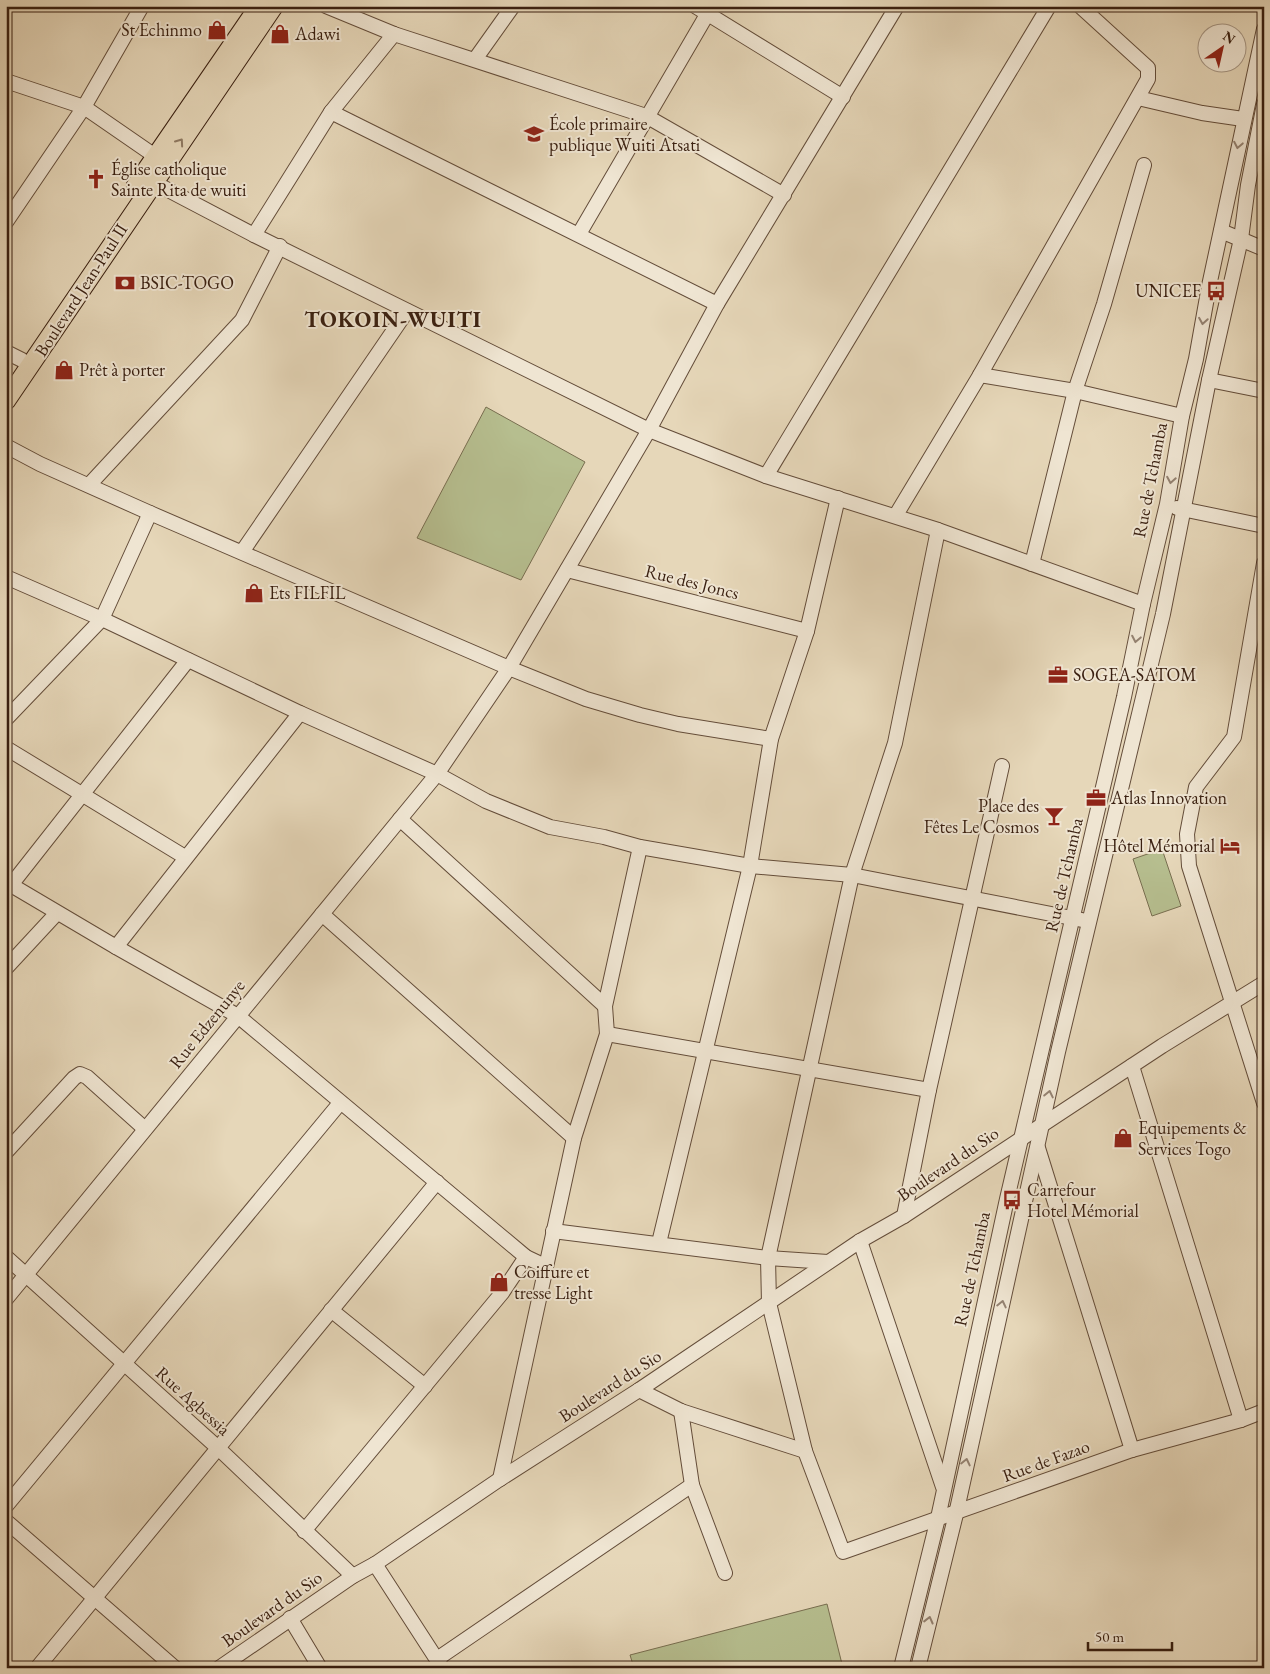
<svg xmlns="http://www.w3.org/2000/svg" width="1270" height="1674" font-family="'EB Garamond',serif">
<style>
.green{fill:#b6be8f;stroke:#786e50}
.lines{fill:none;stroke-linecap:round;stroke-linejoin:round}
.minor-casing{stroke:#644d3a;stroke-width:16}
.major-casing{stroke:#391f10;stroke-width:20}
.minor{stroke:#efe5d2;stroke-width:14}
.major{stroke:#e6d7b9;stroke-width:18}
.oneway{stroke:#907b64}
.oneway2{stroke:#948271}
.labels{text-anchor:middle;stroke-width:4;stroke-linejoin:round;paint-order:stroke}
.poi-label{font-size:18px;fill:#391f10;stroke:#efe5d2;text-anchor:start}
.street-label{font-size:18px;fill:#391f10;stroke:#efe5d2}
.district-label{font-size:22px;font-weight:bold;letter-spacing:1px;fill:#391f10;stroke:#efe5d2}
</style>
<rect width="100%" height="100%" fill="#e6d7b9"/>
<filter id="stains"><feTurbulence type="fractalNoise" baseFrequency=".004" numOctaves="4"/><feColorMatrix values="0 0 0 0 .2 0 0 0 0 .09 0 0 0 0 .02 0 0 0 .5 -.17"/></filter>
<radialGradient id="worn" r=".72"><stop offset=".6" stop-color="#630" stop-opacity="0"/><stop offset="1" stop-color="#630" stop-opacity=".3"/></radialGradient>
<g class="green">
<polygon points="486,407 585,462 521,580 417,538"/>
<polygon points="1162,849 1181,906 1152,916 1133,859"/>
<polygon points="827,1604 843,1668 634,1668 630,1655"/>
</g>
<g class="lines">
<defs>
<g id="minor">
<polyline points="326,6 394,34 646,116 784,195"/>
<polyline points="695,6 843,97"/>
<polyline points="476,58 513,6"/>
<polyline points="6,81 84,107 155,156"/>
<polyline points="1138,98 1202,113 1243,119"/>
<polyline points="331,112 717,304"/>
<polyline points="153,182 254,235 649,430 766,476 938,530 1143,604"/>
<polyline points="6,222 84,107 142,6"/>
<polyline points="1221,231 1264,249"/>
<polyline points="579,234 712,6"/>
<polyline points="254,235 331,112 394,34"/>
<polyline points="6,352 22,360"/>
<polyline points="980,375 1075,391 1182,416"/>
<polyline points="1209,380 1264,391"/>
<polyline points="6,446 40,464 150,513 509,668 586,699 640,715 678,724 771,739"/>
<polyline points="766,476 1049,6"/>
<polyline points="89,485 242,320 280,246"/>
<polyline points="1177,508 1264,526"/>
<polyline points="896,515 980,375 1148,79 1148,68 1080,6"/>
<polyline points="938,530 895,743 852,875 768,1258 769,1303 805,1451 843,1552 1132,1450 1241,1420 1264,1411"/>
<polyline points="242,552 407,311"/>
<polyline points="1264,563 1234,737 1196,787 1187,834 1189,866 1264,1103"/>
<polyline points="1032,564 1075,391 1104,304 1144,165"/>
<polyline points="567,570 807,631"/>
<polyline points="6,577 102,619 300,713 437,774 486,801 550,827 604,837 640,847 750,866 852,875 1082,920"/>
<polyline points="6,719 102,619 150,513"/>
<polyline points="6,748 185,857"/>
<polyline points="400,819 605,1006"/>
<polyline points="6,882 116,947 238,1016 526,1257 545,1266"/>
<polyline points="11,885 188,660"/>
<polyline points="322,914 574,1138"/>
<polyline points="116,947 300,713"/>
<polyline points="6,968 57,913"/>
<polyline points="607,1034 929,1090"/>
<polyline points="1132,1066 1241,1420"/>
<polyline points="1038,1148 1132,1450"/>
<polyline points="6,1152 74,1078 80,1074 87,1077 145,1129"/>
<polyline points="904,1216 929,1090 1002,766"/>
<polyline points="553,1231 768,1258 828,1262"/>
<polyline points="860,1241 943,1487"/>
<polyline points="659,1243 750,866 771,739 807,631 838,498"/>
<polyline points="6,1257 217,1447 353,1576"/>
<polyline points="6,1299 437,774 509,668 649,430 717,304 897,6"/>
<polyline points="331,1310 425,1386"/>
<polyline points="639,1390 681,1411 805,1451"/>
<polyline points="681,1411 692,1485 725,1573"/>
<polyline points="500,1479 574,1138 607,1034 605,1006 640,847"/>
<polyline points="6,1506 340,1103"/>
<polyline points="6,1521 175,1668"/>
<polyline points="304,1531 502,1293 526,1257"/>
<polyline points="375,1564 441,1666"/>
<polyline points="290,1618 320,1668"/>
<polyline points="437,1659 692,1485"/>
<polyline points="37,1668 437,1182"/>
<polyline points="219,1668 353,1576 375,1564 500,1479 639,1390 860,1241 904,1216 1162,1046 1264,983"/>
<polyline points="901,1668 938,1518 1007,1199 1124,697 1143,604 1167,504 1182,416 1196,359 1209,286 1264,29"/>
<polyline points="918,1668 956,1514 1058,1052 1163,614 1209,380 1241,239 1248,185 1264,104"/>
</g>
<g id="major">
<polyline points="136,185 259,6"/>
<polyline points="6,401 274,6"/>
</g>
</defs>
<use href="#minor" class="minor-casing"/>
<use href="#major" class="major-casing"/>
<use href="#minor" class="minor"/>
<use href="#major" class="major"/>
</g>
<defs><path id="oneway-chevron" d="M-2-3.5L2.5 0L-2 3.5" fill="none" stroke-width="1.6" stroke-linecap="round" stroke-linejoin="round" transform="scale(1.25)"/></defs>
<use class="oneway" href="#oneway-chevron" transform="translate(180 142) rotate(-55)"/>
<g class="oneway2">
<use href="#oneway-chevron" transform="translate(1238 145) rotate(101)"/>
<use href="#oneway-chevron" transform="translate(1203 321) rotate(99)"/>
<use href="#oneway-chevron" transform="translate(1171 480) rotate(100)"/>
<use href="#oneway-chevron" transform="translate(1136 639) rotate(101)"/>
<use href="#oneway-chevron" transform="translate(1049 1094) rotate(-78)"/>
<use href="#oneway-chevron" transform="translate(1002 1304) rotate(-77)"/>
<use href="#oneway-chevron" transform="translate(966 1462) rotate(-77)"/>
<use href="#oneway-chevron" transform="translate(929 1620) rotate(-76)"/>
</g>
<defs>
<symbol id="shop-bare" viewBox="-9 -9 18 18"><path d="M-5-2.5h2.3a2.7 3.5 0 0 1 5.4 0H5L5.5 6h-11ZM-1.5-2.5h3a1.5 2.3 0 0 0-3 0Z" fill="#8f2418" stroke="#efe5d2" stroke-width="2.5" paint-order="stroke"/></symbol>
<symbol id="school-bare" viewBox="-9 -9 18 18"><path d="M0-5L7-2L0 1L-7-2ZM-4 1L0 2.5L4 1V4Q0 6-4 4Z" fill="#8f2418" stroke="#efe5d2" stroke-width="2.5" paint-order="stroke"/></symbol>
<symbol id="church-bare" viewBox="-9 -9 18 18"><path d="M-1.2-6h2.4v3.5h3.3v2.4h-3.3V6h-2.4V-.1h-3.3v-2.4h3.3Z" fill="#8f2418" stroke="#efe5d2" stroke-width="2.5" paint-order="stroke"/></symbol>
<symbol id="bank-bare" viewBox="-9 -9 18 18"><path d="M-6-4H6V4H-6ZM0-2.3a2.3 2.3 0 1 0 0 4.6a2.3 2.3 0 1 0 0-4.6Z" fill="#8f2418" stroke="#efe5d2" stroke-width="2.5" paint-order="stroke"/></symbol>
<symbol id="bus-bare" viewBox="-9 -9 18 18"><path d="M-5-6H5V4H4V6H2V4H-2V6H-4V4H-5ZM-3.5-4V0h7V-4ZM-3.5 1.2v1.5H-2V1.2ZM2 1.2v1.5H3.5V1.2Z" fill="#8f2418" stroke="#efe5d2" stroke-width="2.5" paint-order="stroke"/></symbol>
<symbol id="office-bare" viewBox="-9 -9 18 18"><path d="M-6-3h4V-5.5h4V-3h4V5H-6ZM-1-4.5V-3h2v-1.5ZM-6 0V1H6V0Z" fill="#8f2418" stroke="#efe5d2" stroke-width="2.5" paint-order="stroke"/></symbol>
<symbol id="bar-bare" viewBox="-9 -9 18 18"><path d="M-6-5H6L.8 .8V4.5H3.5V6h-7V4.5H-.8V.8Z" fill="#8f2418" stroke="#efe5d2" stroke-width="2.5" paint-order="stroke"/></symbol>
<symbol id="hotel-bare" viewBox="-9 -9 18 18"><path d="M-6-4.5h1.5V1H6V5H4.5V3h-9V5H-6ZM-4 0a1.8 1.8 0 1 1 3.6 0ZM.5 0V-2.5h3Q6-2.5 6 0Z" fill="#8f2418" stroke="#efe5d2" stroke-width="2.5" paint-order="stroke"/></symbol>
</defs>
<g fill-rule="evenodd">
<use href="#shop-bare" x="203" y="16" width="28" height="28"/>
<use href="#shop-bare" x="266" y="20" width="28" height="28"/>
<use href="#school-bare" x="520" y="120" width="28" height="28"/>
<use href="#church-bare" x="82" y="165" width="28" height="28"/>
<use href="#bank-bare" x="111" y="269" width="28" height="28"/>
<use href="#bus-bare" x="1202" y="277" width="28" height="28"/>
<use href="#shop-bare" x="50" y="356" width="28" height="28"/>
<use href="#shop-bare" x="240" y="579" width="28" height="28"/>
<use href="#office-bare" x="1044" y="661" width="28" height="28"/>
<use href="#office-bare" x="1082" y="784" width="28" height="28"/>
<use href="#bar-bare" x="1040" y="802" width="28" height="28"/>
<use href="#hotel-bare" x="1216" y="832" width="28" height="28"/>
<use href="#shop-bare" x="1109" y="1124" width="28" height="28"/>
<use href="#bus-bare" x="998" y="1186" width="28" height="28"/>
<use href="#shop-bare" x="485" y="1268" width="28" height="28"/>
</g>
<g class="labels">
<g class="poi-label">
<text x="202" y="36" text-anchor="end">St Echinmo</text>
<text x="295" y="40">Adawi</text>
<text x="549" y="130">École primaire<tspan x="549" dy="21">publique Wuiti Atsati</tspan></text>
<text x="111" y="175">Église catholique<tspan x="111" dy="21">Sainte Rita de wuiti</tspan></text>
<text x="140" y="289">BSIC-TOGO</text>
<text x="1201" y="297" text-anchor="end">UNICEF</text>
<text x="79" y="376">Prêt à porter</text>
<text x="269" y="599">Ets FILFIL</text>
<text x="1073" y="681">SOGEA-SATOM</text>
<text x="1111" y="804">Atlas Innovation</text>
<text x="1039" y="812" text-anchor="end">Place des<tspan x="1039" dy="21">Fêtes Le Cosmos</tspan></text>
<text x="1215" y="852" text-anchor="end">Hôtel Mémorial</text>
<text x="1138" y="1134">Equipements &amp;<tspan x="1138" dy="21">Services Togo</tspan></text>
<text x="1027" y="1196">Carrefour<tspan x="1027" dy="21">Hotel Mémorial</tspan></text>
<text x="514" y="1278">Coiffure et<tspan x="514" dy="21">tresse Light</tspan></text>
</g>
<g class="street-label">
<text transform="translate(81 290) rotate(-57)" y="6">Boulevard Jean-Paul II</text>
<text transform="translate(1150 480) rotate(-79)" y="6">Rue de Tchamba</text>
<text transform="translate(692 582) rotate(14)" y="6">Rue des Joncs</text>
<text transform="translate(1064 875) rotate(-77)" y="6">Rue de Tchamba</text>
<text transform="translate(207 1024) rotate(-51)" y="6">Rue Edzenunye</text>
<text transform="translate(948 1164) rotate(-34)" y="6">Boulevard du Sio</text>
<text transform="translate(972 1269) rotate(-78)" y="6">Rue de Tchamba</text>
<text transform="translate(610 1386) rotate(-33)" y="6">Boulevard du Sio</text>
<text transform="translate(193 1401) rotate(42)" y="6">Rue Agbessia</text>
<text transform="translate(1046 1461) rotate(-20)" y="6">Rue de Fazao</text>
<text transform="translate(272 1609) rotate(-35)" y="6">Boulevard du Sio</text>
</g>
<g class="district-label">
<text x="393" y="327">TOKOIN-WUITI</text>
</g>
</g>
<rect width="1270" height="1674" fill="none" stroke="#e6d7b9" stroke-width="25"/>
<rect x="8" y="8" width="1255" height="1659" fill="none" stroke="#391f10" stroke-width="2.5"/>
<rect x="12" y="12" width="1245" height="1649" fill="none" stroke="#391f10"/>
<g transform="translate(1222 48) rotate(34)"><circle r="24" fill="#efe5d2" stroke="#a69684"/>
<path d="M0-4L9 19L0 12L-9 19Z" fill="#8f2418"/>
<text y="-8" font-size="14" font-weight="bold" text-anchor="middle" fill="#391f10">N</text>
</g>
<path d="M1088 1642v8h84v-8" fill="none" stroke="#391f10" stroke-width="2.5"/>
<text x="1095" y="1642" font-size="15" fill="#391f10" stroke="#efe5d2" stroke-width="4" paint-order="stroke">50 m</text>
<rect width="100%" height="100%" filter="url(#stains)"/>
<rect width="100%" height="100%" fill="url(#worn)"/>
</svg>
